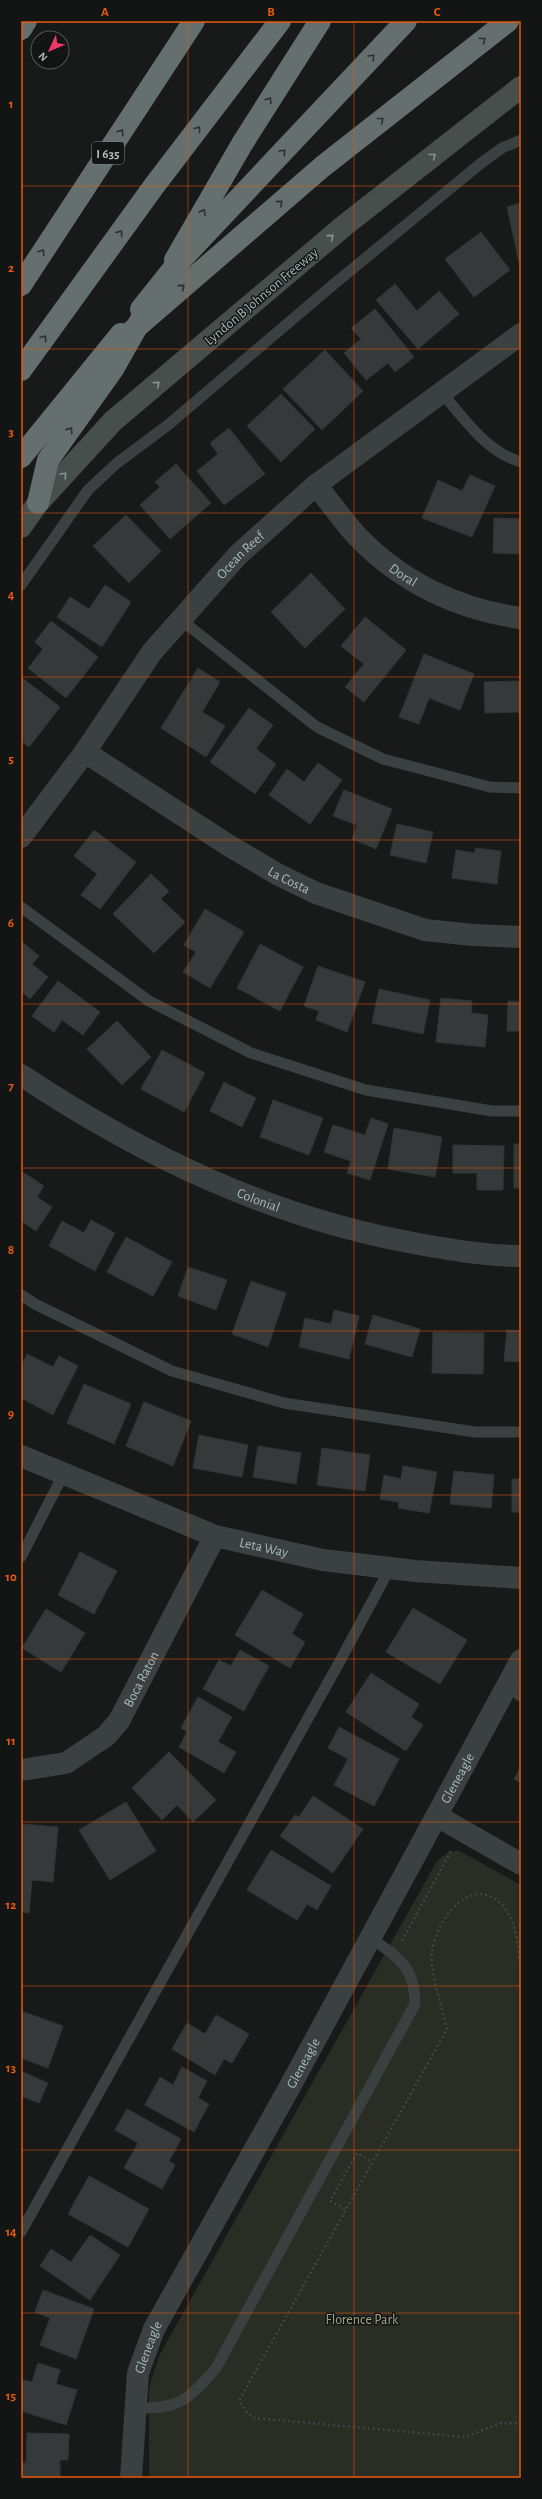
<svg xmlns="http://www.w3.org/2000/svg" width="542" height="2499" font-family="'Alegreya Sans',sans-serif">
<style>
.green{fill:#2a2d24}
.building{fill:#353939;stroke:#323536}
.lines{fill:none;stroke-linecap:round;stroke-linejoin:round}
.path{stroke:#3f4644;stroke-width:2.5;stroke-dasharray:2 3;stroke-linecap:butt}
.lane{stroke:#3b4140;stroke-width:11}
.street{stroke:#3b4140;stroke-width:22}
.secondary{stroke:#474f4d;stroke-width:22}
.highway{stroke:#65706e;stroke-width:22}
.highway-bridge{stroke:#65706e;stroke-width:22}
.oneway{stroke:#2c3030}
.oneway2{stroke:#879491}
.grid{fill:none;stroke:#e8590c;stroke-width:1;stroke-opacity:0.55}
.labels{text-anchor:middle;stroke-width:3;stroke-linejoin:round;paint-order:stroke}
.shield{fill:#131515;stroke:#7d8886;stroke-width:1}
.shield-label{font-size:13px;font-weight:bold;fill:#aab9b6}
.street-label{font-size:14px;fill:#aab9b6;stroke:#131515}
.park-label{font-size:14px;fill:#9fa482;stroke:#131515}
.neatline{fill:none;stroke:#e8590c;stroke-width:1.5}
.grid-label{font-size:13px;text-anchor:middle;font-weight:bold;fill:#e8590c}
</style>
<rect width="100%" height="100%" fill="#181a1a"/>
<polygon class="green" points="458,1850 521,1885 521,2478 149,2478 149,2387 160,2354 437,1861 447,1853"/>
<g class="building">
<polygon points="521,203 521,261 519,262 507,207"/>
<polygon points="481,232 510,270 474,297 445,259"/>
<polygon points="395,284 417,311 439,291 459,314 418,349 376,300"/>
<polygon points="375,309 414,357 395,372 388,363 366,380 344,353 361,339 351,328"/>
<polygon points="325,350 363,391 322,430 283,389"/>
<polygon points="281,394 315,429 281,462 247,426"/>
<polygon points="229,428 265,474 224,505 197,471 218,454 210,443"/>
<polygon points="176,464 211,503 170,539 140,505 160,487 155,482"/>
<polygon points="470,475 495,486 472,537 422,518 438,480 462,491"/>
<polygon points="126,515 161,551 129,583 93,546"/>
<polygon points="494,518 521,519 521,554 493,553"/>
<polygon points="311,573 345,609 305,648 271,612"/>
<polygon points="105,585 131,602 102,647 57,617 70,597 89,609"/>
<polygon points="365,617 406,650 364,702 345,687 364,664 341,646"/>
<polygon points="51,621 98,657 66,698 28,668 43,649 35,642"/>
<polygon points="424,654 474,674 460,710 429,698 419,724 399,717"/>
<polygon points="198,668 220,682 202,712 225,726 206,757 161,728"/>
<polygon points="21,677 60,707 29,747 21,741"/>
<polygon points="521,681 521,737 519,712 485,713 484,682"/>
<polygon points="249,708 273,725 256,749 276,764 255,794 210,762"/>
<polygon points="318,763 342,780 310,824 269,795 287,769 304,782"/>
<polygon points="344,790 392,809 376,849 352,839 357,825 333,816"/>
<polygon points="397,824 433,832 426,863 390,855"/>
<polygon points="94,830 136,862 100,909 81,895 97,874 74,856"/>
<polygon points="475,848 501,851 497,884 452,878 456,850 475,853"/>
<polygon points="151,874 169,891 161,899 185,922 154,953 113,914"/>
<polygon points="205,909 244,932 210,988 183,972 196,952 184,945"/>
<polygon points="21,941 39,956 32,964 48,977 30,999 21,991"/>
<polygon points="260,944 303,967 280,1011 237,988"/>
<polygon points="318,966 365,982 347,1032 316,1020 319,1011 304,1006"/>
<polygon points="58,981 100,1012 83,1035 62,1020 54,1032 32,1016"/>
<polygon points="379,989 430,1000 423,1034 372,1023"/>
<polygon points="441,998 472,1001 471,1013 488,1015 485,1047 436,1042"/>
<polygon points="508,1001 521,1002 521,1031 507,1031"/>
<polygon points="117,1021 151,1057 122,1085 87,1049"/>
<polygon points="162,1050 205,1073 184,1112 141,1089"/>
<polygon points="224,1082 256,1098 242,1127 210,1111"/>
<polygon points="273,1100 323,1118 309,1155 260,1137"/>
<polygon points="371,1118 388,1124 370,1180 347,1173 351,1161 324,1152 333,1125 365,1135"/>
<polygon points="394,1128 442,1137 435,1177 388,1169"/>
<rect x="514" y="1144" width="7" height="44"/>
<polygon points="453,1145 504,1146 503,1190 477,1190 477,1173 453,1173"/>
<polygon points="21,1171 44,1186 37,1197 52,1207 36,1231 21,1221"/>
<polygon points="91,1220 115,1233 95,1271 49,1246 62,1221 84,1233"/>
<polygon points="126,1237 172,1262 153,1296 107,1272"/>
<polygon points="188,1267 227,1280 216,1310 178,1296"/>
<polygon points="251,1281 286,1293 268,1347 232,1334"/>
<polygon points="334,1310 359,1316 349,1359 299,1347 305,1318 331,1324"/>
<polygon points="373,1315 420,1329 412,1357 365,1344"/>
<polygon points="507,1330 521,1331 521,1362 504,1361"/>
<polygon points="433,1332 484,1333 483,1374 432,1373"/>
<polygon points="27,1354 53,1367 59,1356 78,1366 53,1415 21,1398 21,1367"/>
<polygon points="84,1384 131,1404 114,1444 67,1423"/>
<polygon points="144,1402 191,1421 173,1466 126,1446"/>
<polygon points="199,1435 248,1445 242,1477 193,1468"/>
<polygon points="258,1446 301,1453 296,1484 253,1477"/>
<polygon points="322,1448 370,1455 365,1491 317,1485"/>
<polygon points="403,1466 437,1472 429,1513 398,1508 399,1502 380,1499 384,1475 401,1479"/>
<polygon points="454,1471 494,1475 491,1508 450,1504"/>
<rect x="512" y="1479" width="9" height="33"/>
<polygon points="80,1552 117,1571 94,1614 58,1595"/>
<polygon points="262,1590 303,1614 292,1634 305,1642 290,1668 235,1635"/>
<polygon points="413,1608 467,1640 440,1684 386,1652"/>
<polygon points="46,1609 85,1633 61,1672 22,1648"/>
<polygon points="240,1650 269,1666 244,1711 203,1689 219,1660 231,1666"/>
<polygon points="371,1673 419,1704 411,1717 423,1725 406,1751 346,1712"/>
<polygon points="198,1697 232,1717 218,1742 236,1752 224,1773 179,1747 187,1732 181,1728"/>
<polygon points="339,1727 399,1759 374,1806 334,1785 348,1759 328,1748"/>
<polygon points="169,1752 216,1800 193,1822 177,1805 162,1820 132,1788"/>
<polygon points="521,1767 521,1783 514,1779"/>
<polygon points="313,1796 363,1829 333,1873 280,1836 295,1815 299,1817"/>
<polygon points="126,1802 156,1851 110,1880 79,1830"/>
<polygon points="21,1824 58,1827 53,1882 32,1880 29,1913 21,1912"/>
<polygon points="271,1850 331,1886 317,1910 307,1904 297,1920 247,1890"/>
<polygon points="21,2011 63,2026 48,2068 21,2058"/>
<polygon points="216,2015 249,2034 232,2063 224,2059 215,2075 172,2049 187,2023 205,2034"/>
<polygon points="182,2067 207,2081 198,2098 209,2104 194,2132 145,2105 160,2077 173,2085"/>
<polygon points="21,2071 48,2083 39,2103 21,2096"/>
<polygon points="127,2109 181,2139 169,2161 175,2165 162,2189 124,2168 138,2143 115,2130"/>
<polygon points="89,2176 149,2209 128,2247 68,2214"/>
<polygon points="90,2235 120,2255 90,2300 40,2266 51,2249 71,2262"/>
<polygon points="43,2290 94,2309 76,2359 40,2345 50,2318 35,2312"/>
<polygon points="38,2363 60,2370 56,2384 77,2390 66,2425 21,2411 23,2380 32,2382"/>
<polygon points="27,2433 69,2434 68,2460 60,2460 60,2478 21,2478 21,2463 26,2463"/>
</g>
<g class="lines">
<g class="path">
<polyline points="402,1941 451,1851"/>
<path d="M521,1968C518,1948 517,1922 503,1906C472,1871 436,1920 432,1951C429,1969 443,2010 447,2029L239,2401L247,2413L255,2418L465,2437L501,2423H521"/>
<polyline points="345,2209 330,2201 357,2153 372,2162"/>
</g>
<g class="lane">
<path d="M441,392C465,419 486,452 521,462"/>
<polyline points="21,585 88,490 117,463 168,425 334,284 480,164 502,148 521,140"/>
<polyline points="180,619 317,727 383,759 490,787 521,788"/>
<polyline points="21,907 149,1001 251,1053 366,1090 492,1111 521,1111"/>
<polyline points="21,1295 35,1304 172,1371 284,1403 475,1432 521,1432"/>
<polyline points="21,1557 63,1475"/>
<polyline points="507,1687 521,1696"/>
<polyline points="21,2232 340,1661 390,1568"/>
<path d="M136,2408C180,2409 188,2400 216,2368L415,2004C415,1967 399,1958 371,1938"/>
</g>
<g class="street">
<path id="s1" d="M316,485C330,502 343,521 358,537C401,582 459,610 521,618"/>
<path id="s2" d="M85,752L228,845L277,874L316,893L425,930L473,935L521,937"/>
<path id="s3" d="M21,837L85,752L152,652L238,555L316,485L521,334"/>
<path id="s4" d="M21,1075C145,1157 272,1218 419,1244C453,1250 486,1256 521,1256"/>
<path id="s5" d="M21,1456L215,1536L323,1560L415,1571L521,1578"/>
<path id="s6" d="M21,1770L66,1763L106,1736L119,1721L215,1536"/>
<polyline points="437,1816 521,1864"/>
<path id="s7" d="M131,2478L138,2373L154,2329L288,2090L521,1660"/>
</g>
<polyline class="secondary" points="21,527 38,503 113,421 345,225 521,87"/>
<g class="highway">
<polyline points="21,29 26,21"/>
<polyline points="175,260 242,144 320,21"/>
<polyline points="21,285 194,21"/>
<polyline points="21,370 154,186 280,21"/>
<polyline points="21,457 121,334"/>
<polyline points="38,503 48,460 113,369 143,316"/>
</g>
<g class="highway-bridge">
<polyline points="141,309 177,264 406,21"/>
<polyline points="131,332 322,167 508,21"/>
</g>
</g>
<defs><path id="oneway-chevron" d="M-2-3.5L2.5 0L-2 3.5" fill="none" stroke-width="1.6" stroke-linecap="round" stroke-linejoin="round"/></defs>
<g class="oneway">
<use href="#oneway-chevron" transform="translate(483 40) rotate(-37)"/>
<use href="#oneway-chevron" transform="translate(372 57) rotate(-47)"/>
<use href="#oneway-chevron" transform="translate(269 100) rotate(-58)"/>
<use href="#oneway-chevron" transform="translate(381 120) rotate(-39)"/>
<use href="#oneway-chevron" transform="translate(198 129) rotate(-53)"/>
<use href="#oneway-chevron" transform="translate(121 132) rotate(-57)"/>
<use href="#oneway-chevron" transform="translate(283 152) rotate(-47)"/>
<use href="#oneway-chevron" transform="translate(280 203) rotate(-41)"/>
<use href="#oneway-chevron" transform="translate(203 212) rotate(-60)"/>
<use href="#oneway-chevron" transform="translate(120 233) rotate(-54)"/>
<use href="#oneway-chevron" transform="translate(42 252) rotate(-57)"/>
<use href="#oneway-chevron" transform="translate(182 287) rotate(-41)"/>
<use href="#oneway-chevron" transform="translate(44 338) rotate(-54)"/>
<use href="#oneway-chevron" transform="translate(70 430) rotate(-55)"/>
</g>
<g class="oneway2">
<use href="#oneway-chevron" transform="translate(433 156) rotate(-38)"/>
<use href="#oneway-chevron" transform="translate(331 237) rotate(-40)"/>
<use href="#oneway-chevron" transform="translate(157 384) rotate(-40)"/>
<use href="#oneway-chevron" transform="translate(64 475) rotate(-47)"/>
</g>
<path class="grid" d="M188,21V2478M354,21V2478M21,186H521M21,349H521M21,513H521M21,677H521M21,840H521M21,1004H521M21,1168H521M21,1331H521M21,1495H521M21,1659H521M21,1822H521M21,1986H521M21,2150H521M21,2313H521"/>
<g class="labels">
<rect class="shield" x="92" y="142" width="32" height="22" rx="3"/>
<g class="shield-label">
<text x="108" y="158">I 635</text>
</g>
<g class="street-label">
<text transform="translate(261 296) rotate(-40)" y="5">Lyndon B Johnson Freeway</text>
<text dy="5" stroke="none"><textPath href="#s3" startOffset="358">Ocean Reef</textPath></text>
<text dy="5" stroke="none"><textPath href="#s1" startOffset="126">Doral</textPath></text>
<text dy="5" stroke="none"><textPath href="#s2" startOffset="241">La Costa</textPath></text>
<text dy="5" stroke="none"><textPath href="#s4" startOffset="269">Colonial</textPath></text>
<text dy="5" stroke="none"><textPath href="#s5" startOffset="260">Leta Way</textPath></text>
<text dy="5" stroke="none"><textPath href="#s6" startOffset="161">Boca Raton</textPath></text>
<text dy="5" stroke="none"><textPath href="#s7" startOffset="781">Gleneagle</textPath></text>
<text dy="5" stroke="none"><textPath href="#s7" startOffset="457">Gleneagle</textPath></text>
<text dy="5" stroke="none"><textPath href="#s7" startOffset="133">Gleneagle</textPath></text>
</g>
<g class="park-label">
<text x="362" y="2324">Florence Park</text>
</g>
</g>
<rect width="542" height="2499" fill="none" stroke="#131515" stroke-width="44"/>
<g transform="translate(50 50) rotate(226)"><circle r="19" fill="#131515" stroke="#4f5755"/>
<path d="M0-3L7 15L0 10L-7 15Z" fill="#ef3a69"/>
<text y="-6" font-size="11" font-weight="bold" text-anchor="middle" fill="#aab9b6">N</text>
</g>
<rect x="22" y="22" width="498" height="2455" class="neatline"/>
<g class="grid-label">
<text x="105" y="16">A</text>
<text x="271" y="16">B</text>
<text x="437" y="16">C</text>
<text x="11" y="108">1</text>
<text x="11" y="272">2</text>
<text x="11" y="436">3</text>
<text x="11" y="599">4</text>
<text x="11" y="763">5</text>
<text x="11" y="927">6</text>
<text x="11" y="1090">7</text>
<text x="11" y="1254">8</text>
<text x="11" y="1418">9</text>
<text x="11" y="1581">10</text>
<text x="11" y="1745">11</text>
<text x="11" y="1909">12</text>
<text x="11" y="2072">13</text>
<text x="11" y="2236">14</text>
<text x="11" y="2400">15</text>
</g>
</svg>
